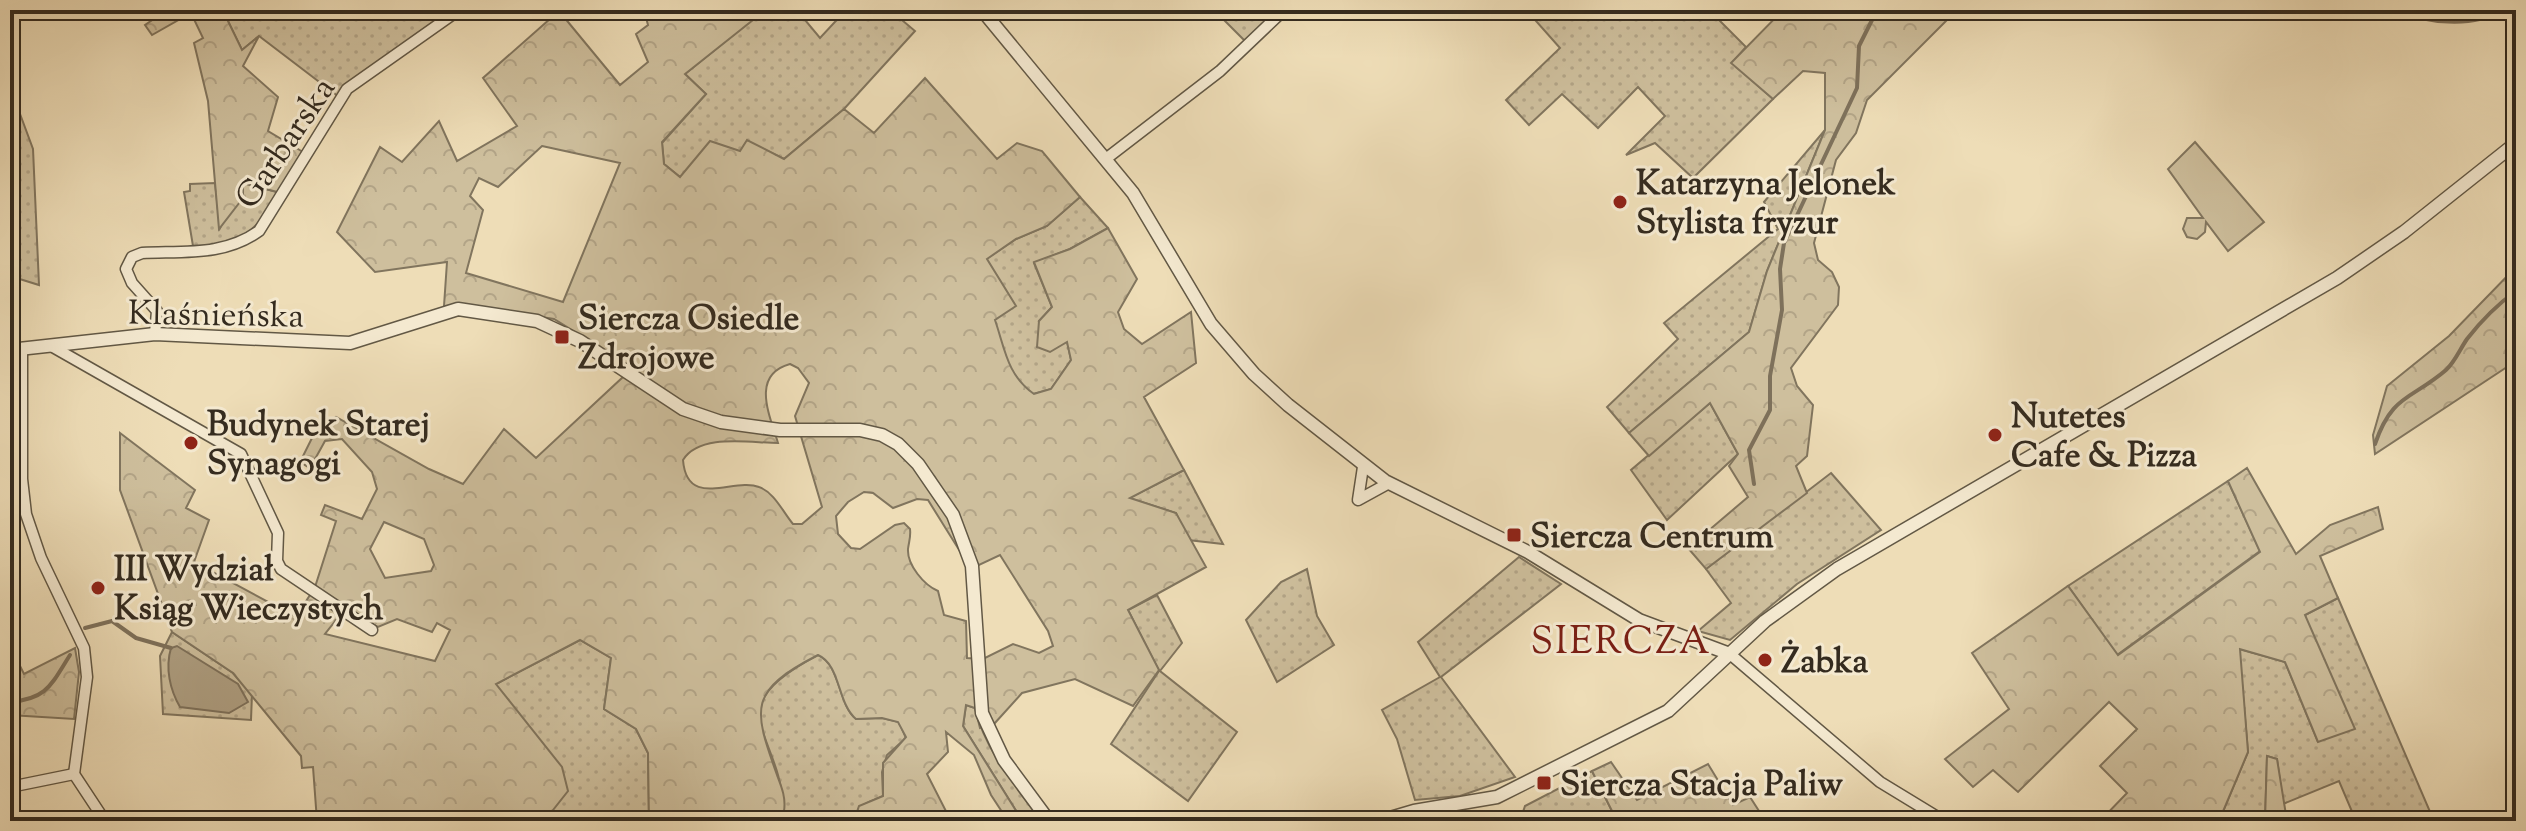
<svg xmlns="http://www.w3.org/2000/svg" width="2526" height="831" font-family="'Sorts Mill Goudy',serif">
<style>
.grass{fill:url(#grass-dots);stroke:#81755e;stroke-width:2}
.forest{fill:url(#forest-crowns);stroke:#81755e;stroke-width:2;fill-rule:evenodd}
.pitch{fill:#cebf9d;stroke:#81755e;stroke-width:2}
.water{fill:#afa083;stroke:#7e715b;stroke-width:2}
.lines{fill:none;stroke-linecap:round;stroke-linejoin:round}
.stream{stroke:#7e715b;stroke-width:4}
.minor-casing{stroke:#625845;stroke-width:13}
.tertiary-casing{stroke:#625845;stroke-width:15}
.minor{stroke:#f4e9d0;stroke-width:10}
.tertiary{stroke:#f4e9d0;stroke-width:12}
.poi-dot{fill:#8f2418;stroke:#f4e9d0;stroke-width:3}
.labels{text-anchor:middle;stroke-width:6;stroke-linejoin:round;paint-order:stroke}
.street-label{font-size:34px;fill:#342b1f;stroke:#f4e9d0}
.poi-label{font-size:34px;font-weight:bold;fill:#342b1f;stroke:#f4e9d0;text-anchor:start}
.quarter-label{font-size:38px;letter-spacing:2px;fill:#7a1f14;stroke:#f4e9d0}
</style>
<defs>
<pattern id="grass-dots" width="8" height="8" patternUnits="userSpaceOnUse" patternTransform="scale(2)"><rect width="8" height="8" fill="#cebf9d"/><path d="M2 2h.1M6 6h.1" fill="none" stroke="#b2a487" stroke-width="1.8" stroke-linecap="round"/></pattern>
<pattern id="forest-crowns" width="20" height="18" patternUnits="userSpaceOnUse" patternTransform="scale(2)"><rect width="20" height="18" fill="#cebf9d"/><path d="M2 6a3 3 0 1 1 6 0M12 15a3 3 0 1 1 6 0" fill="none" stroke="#b2a487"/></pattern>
</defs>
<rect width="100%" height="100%" fill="#eeddb7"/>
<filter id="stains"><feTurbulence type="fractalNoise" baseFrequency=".0025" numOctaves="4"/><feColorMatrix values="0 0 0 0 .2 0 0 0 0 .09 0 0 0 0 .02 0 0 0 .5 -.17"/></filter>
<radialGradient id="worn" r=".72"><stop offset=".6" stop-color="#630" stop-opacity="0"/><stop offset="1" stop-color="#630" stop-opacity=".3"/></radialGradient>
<g class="grass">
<polygon points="277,10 451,10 419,32 339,97 259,36 242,50 226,17 271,18"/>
<polygon points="748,10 803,10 800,14 820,38 846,10 890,10 915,31 844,109 784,159 747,141 741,151 680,177 664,164 662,143 706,94 685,74 752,20"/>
<polygon points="1218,10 1277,10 1245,41 1216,12"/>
<polygon points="1531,10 1717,10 1713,14 1746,47 1732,63 1773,99 1693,178 1655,143 1626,155 1665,116 1638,87 1598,128 1562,94 1529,125 1506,100 1560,48 1528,12"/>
<polygon points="10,87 33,149 39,285 10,276"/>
<polygon points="1825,130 1767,271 1749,332 1629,433 1607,407 1678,339 1664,323 1778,229 1764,202"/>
<path d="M215,183L220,228L243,183L281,193C253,233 243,245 193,246L184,192L190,191V184Z"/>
<path d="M1080,197L1108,228L1070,249L1034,263L1052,307L1039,321L1067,341L1071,360L1051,389L1033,394C994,366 992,304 986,259L1016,239L1047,226Z"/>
<polygon points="1710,403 1738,454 1667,520 1631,470"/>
<polygon points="1184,470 1223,544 1188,540 1176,513 1129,498"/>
<polygon points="1831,473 1881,530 1797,584 1730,640 1698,631 1731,603 1706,569"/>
<polygon points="2228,481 2260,551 2117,655 2068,586"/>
<polygon points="1519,557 1561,584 1441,677 1515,777 1460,796 1415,800 1397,739 1382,710 1440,677 1418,642"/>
<polygon points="1307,569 1317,616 1334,645 1277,682 1246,620 1281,582"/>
<polygon points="1157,595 1182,643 1160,671 1237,732 1188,801 1111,744 1159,671 1128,610"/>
<polygon points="2338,598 2434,821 2356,821 2339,781 2283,804 2277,759 2267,756 2265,821 2219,821 2248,752 2239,649 2285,662 2318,742 2305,615"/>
<polygon points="172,632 233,673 252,694 251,720 163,714 160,656"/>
<polygon points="580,640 611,658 604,709 636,729 648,753 649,821 535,821 553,810 496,684"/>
<path d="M818,655C841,665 837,703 856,719L882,718L899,722L906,738L887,755L882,772L883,796C869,803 857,803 854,821H769L783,811C783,732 712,710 818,655Z"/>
<path d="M966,705L975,708C985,751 1016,786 1042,821L1020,817L963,726Z"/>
<polygon points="1592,771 1617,821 1525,821 1522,815 1525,806"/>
<polygon points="1492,811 1501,821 1421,821 1420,817"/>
</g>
<g class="forest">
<polygon points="167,10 277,10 271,18 226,17 242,50 259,36 243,66 278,97 268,131 303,152 281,193 243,183 243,198 219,229 208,101 194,43 203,38 191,13 152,35 145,25"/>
<path d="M644,10H748L753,20L685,74L706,94L662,142L664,164L680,177L710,141L740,151L747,140L784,159L844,109L874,133L925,78L997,159L1017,143L1042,151L1080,197L1047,226L1016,239L987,259L1016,306L995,320C1005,349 1007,375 1034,394L1051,389L1071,360L1067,342L1050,352L1037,347L1039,321L1052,307L1034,262L1070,249L1108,228L1137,279L1118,312L1124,329L1142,344L1191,312L1196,363L1144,397L1184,470L1130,498L1176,513L1206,567L1128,610L1159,670L1133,706L1075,679L1022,693L994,724L980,728L975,708L966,705L963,726L1020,817L1033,821H1008L991,795L974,755L946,732L948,752L927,774L951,821H854L859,806L883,796V763L906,737L898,722L882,718L856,719C837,703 841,665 818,655C748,691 753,708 777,775C782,788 786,798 784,811L769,821H649L648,753L636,729L604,709L611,658L580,640L496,684L562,767L568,791L553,810L535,821H317L313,767L302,768L301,756L233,673L172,632L120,490V433L195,490L186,508L209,520L194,562L296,617L315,587L336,521L321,515L325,505L362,519L377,489L372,472L342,439L325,441L310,468L300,462L314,434L336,417L429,469L463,484L504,429L536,458L624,376L630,366L554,319L464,305L444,306L447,262L375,272L337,232L380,147L402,162L439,121L457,161L517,126L483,78L559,11L620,85L648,62L636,34L648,25ZM542,146L620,163L563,302L466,273L483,210L470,196L479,178L498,187ZM790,364L798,368L809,383L795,416L822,507L802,524H793C783,512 774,492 759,487C734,477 687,510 683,460C700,433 750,443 778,443C770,416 750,375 790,364ZM864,492L873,493L893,508L917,499L928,500L966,561L979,565L1000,555L1048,631L1053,646L1039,653L1013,644L983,659L967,658L966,621L944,615L938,591C924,585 907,565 908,549C909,541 911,537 910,529L904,523L895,525L860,549L851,548L838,534L836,516L848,502ZM384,522L424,539L434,565L431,571L385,578L370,549ZM344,610L378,627L397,619L432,632L437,623L450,630L435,661L325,634Z"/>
<polygon points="1783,10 1957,10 1867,100 1856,133 1836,160 1814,243 1818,260 1832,272 1839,287 1838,305 1791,368 1797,386 1813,405 1807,456 1796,466 1807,493 1706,569 1688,548 1748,497 1729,466 1738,454 1710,403 1649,456 1629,433 1749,332 1767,271 1825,130 1825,73 1803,71 1773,99 1731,63"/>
<polygon points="2516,267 2516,361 2375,454 2373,435 2387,386 2449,336"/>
<polygon points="2247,468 2296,554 2330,525 2378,507 2383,529 2320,556 2338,598 2305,615 2355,729 2318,742 2285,662 2240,649 2248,752 2219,821 2100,821 2127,793 2100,766 2137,729 2109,702 2018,792 1993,770 1973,787 1945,759 2009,709 1972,653 2068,586 2118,655 2260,552 2228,481"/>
<polygon points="10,646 24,674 75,648 79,672 74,719 10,715"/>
<polygon points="2267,756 2277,759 2287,821 2265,821"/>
<polygon points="1611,762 1637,800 1708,764 1733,805 1750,797 1759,811 1731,821 1617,821 1592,771"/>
</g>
<polygon class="pitch" points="2195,142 2264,222 2228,251 2206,222 2205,232 2197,239 2187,237 2183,229 2187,218 2203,218 2168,169"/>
<path class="water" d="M177,646L238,684L248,702L229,713L180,707C170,690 165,668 171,648Z"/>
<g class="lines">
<g class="stream">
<path d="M2393,10C2427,22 2470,29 2503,10"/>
<path d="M2375,444C2392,394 2411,400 2446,370C2455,362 2460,349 2467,339C2481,321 2498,304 2516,291"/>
<polyline points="1754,484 1749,450 1770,410 1770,376 1782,310 1780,269 1784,243 1857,88 1859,46 1877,10"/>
<polyline points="85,628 112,621 136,638 171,648"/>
<path d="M10,702C47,699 51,685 70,655"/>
</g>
<defs>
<g id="minor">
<polyline points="1107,158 1220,71 1284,10"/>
<path d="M155,334L157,311L132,283L126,269L132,257L142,253C185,251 224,256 259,231L347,89L459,10"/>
<polyline points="53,347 241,454 278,533 277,561 281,569 372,630"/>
<polyline points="22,350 22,479 26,514 41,558 84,648 87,677 74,774 105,821"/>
<polyline points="1363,467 1358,500 1389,483"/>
<polyline points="1730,654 1880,782 1944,821"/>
<polyline points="10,787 74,774"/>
</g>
<g id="tertiary">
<polyline points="982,10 1133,193 1211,324 1254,374 1288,405 1385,481 1528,552 1639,620 1730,654"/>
<polyline points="10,350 155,334 350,343 458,309 537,321 580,341 683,409 721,422 780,430 860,430 882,435 898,444 918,464 953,515 972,566 982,713 1004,760 1049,821"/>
<polyline points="1380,821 1414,811 1497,797 1668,711 1765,621 1837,569 2337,278 2404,232 2516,143"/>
</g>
</defs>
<use href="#minor" class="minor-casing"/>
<use href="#tertiary" class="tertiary-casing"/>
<use href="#minor" class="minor"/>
<use href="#tertiary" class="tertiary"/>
</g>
<g class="poi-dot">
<circle cx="1620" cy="202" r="8"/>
<rect x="554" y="329" width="16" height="16" rx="4"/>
<circle cx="1995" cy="435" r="8"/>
<circle cx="191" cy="443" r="8"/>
<rect x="1506" y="527" width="16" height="16" rx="4"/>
<circle cx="98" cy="588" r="8"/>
<circle cx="1765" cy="660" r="8"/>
<rect x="1536" y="775" width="16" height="16" rx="4"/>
</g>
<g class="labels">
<g class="street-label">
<text transform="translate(284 142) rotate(-56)" y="12">Garbarska</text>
<text transform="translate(216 313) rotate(1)" y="12">Klaśnieńska</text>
</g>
<g class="poi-label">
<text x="1636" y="194">Katarzyna Jelonek<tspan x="1636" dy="39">Stylista fryzur</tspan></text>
<text x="578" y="329">Siercza Osiedle<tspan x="578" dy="39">Zdrojowe</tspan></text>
<text x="2011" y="427">Nutetes<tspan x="2011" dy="39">Cafe &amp; Pizza</tspan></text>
<text x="207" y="435">Budynek Starej<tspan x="207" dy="39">Synagogi</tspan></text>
<text x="1530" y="547">Siercza Centrum</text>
<text x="114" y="580">III Wydział<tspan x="114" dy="39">Ksiąg Wieczystych</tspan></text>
<text x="1781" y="672">Żabka</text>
<text x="1560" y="795">Siercza Stacja Paliw</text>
</g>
<g class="quarter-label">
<text x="1621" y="653">SIERCZA</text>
</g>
</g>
<rect width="2526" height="831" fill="none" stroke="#eeddb7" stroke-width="40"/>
<rect x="12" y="12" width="2502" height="807" fill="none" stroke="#342b1f" stroke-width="4"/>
<rect x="20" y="20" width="2486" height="791" fill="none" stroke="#342b1f" stroke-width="2"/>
<rect width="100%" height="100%" filter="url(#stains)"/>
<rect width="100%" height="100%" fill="url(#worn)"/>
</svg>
